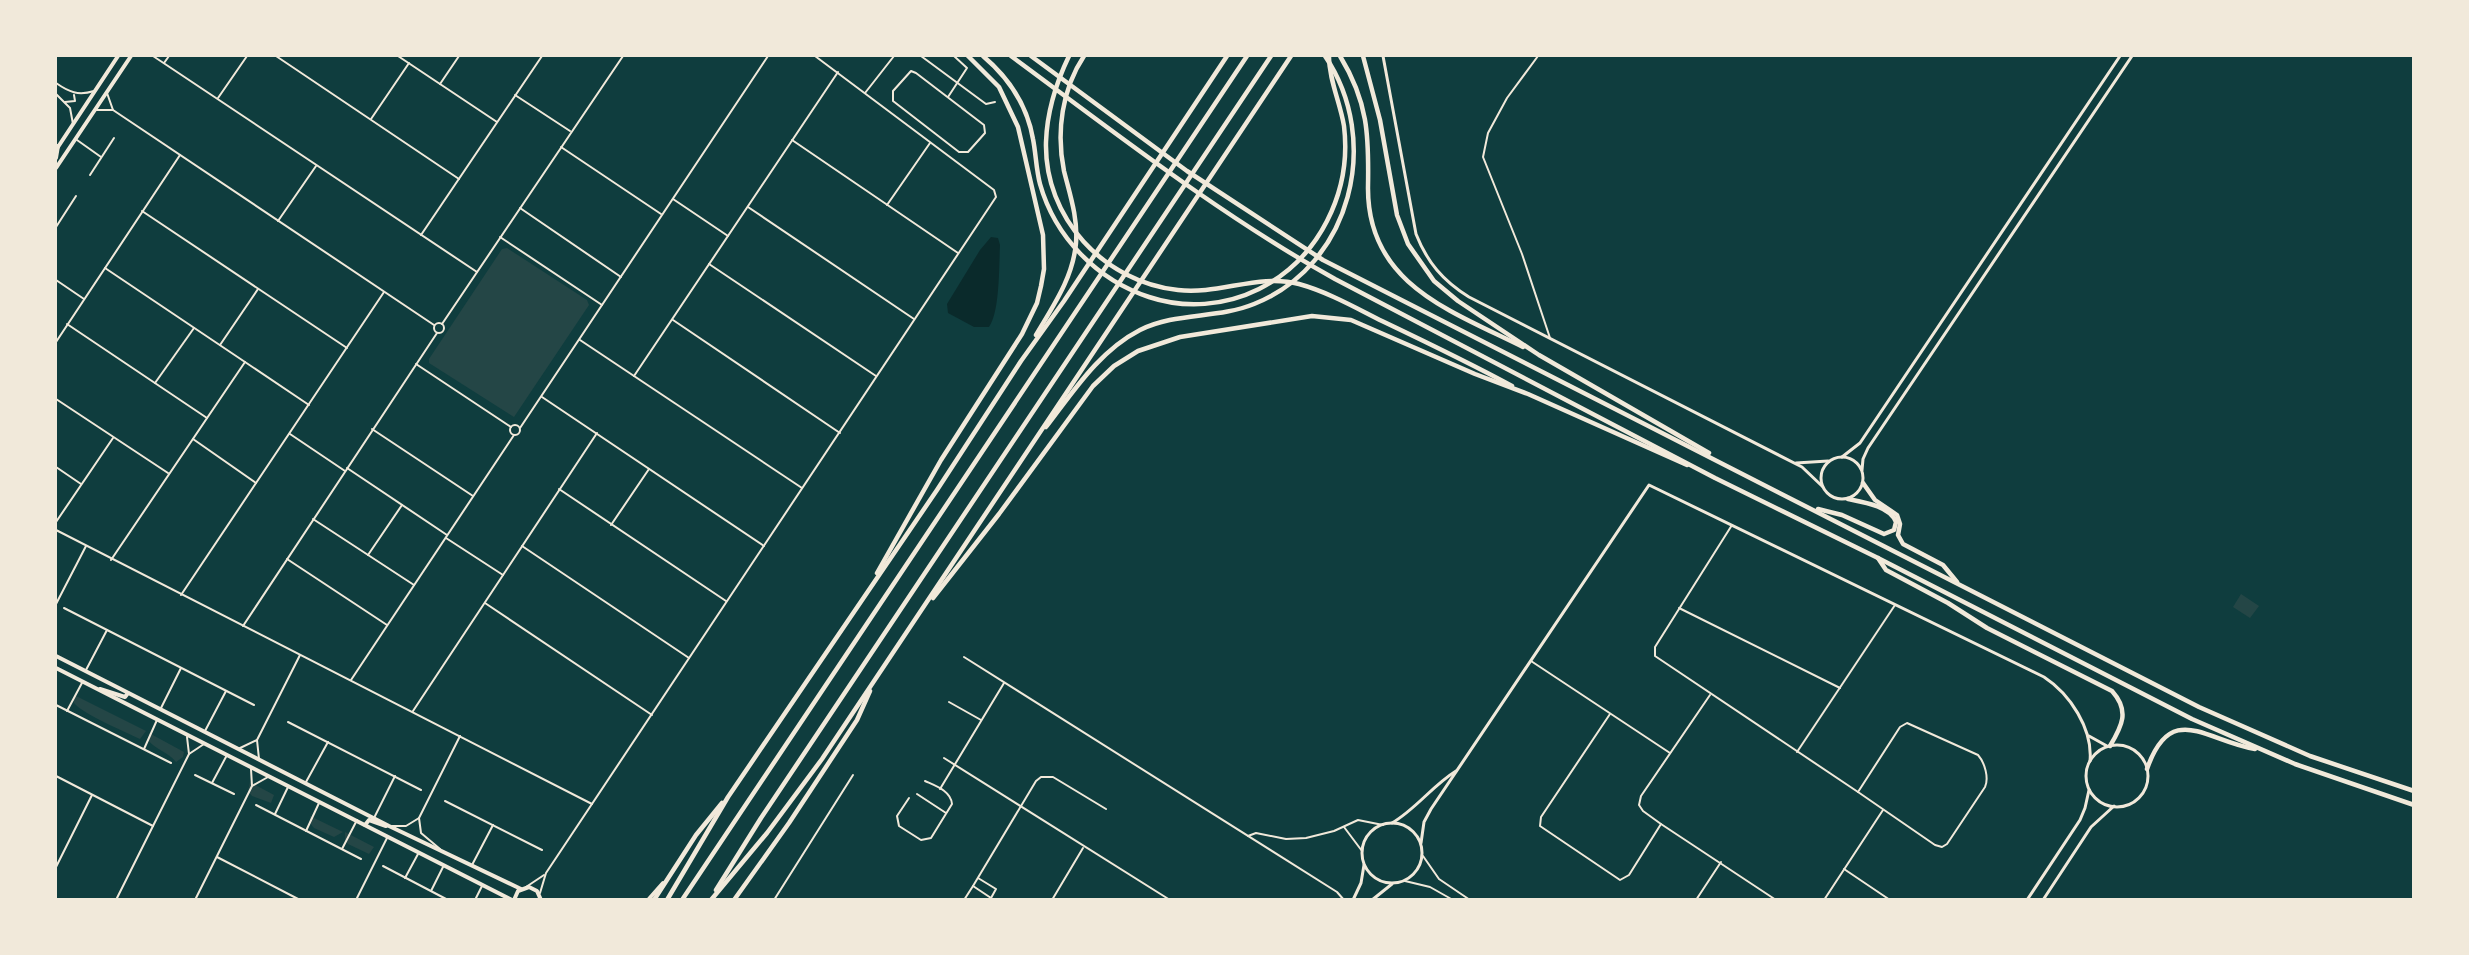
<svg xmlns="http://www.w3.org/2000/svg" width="2469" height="955" font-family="'Alegreya Sans',sans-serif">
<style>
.green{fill:#244646}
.water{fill:#0a2a2b}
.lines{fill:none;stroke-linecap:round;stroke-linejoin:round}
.minor{stroke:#f1e9da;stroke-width:2}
.tertiary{stroke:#f1e9da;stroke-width:3}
.secondary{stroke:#f1e9da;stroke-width:4}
.motorway{stroke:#f1e9da;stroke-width:4.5}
</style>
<rect width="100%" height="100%" fill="#0f3d3e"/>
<g class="green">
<polygon points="507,248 587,300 589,305 514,417 429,363 429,359 502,249"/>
<polygon points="2241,594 2259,606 2250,618 2233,607"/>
<path d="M74,695L146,731L140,739C124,731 84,715 74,703Z"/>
<path d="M149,733L184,752L183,757L176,762C168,752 156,750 148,740Z"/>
<polygon points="250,782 274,795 271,803 252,796 248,791"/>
<polygon points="310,816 343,832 334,837 314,828 310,823"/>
<polygon points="345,832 374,847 369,854 348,844 345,840"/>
</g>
<path class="water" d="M991,237L998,238L1000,245C999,265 1000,312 989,327H974L948,313L947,304L980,250Z"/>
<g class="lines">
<g class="minor">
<polyline points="153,56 477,272"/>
<polyline points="276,56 459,179"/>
<polyline points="398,56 497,122"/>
<polyline points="921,56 986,104 995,102"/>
<polyline points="1538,56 1507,98 1488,133 1483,157 1522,254 1550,338"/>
<polyline points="164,63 169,56"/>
<polygon points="911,71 916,73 984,125 985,133 968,152 959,152 893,101 893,91"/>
<path d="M56,83C69,92 78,96 94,91"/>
<polyline points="440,84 459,56"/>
<polyline points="107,93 113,110"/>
<polyline points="865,93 894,56"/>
<polyline points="56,94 70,108 73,124"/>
<polyline points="515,95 570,131"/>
<polyline points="948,97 967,68 954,56"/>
<polyline points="218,98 247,56"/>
<polyline points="65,102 75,101 74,95"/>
<polyline points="95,110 113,110 434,325"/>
<polyline points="371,119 409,63"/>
<polyline points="77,140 101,157"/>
<polyline points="792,140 958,253"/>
<polyline points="561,147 661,214"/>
<polyline points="90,175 114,138"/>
<polyline points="673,199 728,236"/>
<polyline points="887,205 930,143"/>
<polyline points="748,207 914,319"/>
<polyline points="520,208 621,277"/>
<polyline points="142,211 347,348"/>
<polyline points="278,221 316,166"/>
<polyline points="56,227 76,196"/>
<polyline points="421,235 542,56"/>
<polyline points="500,237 602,305"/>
<polyline points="709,264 876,376"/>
<polyline points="105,268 309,405"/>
<polyline points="56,280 84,299"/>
<polyline points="673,320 840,433"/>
<circle cx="439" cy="328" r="5"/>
<polyline points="67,324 207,418"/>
<polyline points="442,324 623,56"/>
<polyline points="580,340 802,488"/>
<polyline points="56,342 180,155"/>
<polyline points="220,345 258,289"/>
<polyline points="416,364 511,427"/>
<polyline points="634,376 838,72"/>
<polyline points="155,383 194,328"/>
<polyline points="542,397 764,546"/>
<polyline points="56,399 168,473"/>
<circle cx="515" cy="430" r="5"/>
<polyline points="520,428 768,56"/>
<polyline points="372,429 473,496"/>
<polyline points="290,434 345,471"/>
<polyline points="193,439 256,483"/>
<polyline points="56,467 81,484"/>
<polyline points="347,468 447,535"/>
<polyline points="559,489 726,601"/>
<polyline points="313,519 414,585"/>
<polyline points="56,522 113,438"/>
<polyline points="611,525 649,469"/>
<polyline points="1732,525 1655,647 1655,656 1858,792"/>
<polyline points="56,530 592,804"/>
<polyline points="446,538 503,575"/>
<polyline points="522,546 689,658"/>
<polyline points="368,555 402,505"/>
<polyline points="287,559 387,625"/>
<polyline points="111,560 245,362"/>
<polyline points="181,595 384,292"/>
<polyline points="485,603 652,715"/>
<polyline points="56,604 86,546"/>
<polyline points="64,608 254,705"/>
<polyline points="1679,608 1840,688"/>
<polyline points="243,626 437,333"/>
<polyline points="964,657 1337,892 1344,900"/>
<polyline points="1531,661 1670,753"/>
<polyline points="86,670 107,630"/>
<polyline points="351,680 514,435"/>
<polyline points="1710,695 1641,796 1639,805 1643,811 1661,824 1776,900"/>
<polyline points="949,702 981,720"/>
<polyline points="56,705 171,763"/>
<polyline points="161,708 181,668"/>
<polyline points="67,711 83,681"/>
<polyline points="413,711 597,433"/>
<polyline points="1610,714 1541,817 1540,826 1620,880 1629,875 1661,824"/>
<polyline points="288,722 421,790"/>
<path d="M1907,723L1978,755C1985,763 1989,778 1985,787L1947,844L1942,847L1935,845L1858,792L1900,727Z"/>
<polyline points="205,731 226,691"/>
<polyline points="187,737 189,754"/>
<polyline points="144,749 157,720"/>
<polyline points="238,749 257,740"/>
<polyline points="1797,752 1895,605"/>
<polyline points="944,758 1170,900"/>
<polyline points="259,759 257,740 300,655"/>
<polyline points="195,775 234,794"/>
<polyline points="56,776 153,826"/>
<polyline points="306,782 328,742"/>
<polyline points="212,783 227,755"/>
<polyline points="252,786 268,777"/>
<polyline points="940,789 1004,683"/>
<polyline points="917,794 946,813"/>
<path d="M909,798L897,816L899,826L921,840L931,838L952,804C951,791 936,786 925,781"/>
<polyline points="445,801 542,850"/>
<polyline points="256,805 361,859"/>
<polyline points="275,814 288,787"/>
<polyline points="374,818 395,776"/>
<polyline points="392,826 406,826 419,818"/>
<polyline points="1344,827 1362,851"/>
<polyline points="306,831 319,803"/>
<polyline points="1248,836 1256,833 1286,839 1306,838 1334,831 1358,820 1383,825"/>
<polyline points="342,849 357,820"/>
<polyline points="440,849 421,833 419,818 460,736"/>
<polyline points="1423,856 1439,879 1470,900"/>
<polyline points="217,857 300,900"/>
<polyline points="472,865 493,825"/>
<polyline points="383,866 448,900"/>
<polyline points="56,867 92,795"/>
<polyline points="1844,869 1890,900"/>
<polyline points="405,878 418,854"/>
<polyline points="978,878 996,889 991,898 973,886 1036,781 1041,777 1053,777 1106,809"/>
<polyline points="1405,881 1430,887 1453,900"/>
<polyline points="526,887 544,875"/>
<polyline points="431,891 443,867"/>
<polyline points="540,893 546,873 996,197 994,190 815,56"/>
<polyline points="116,900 189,754 204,744"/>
<polyline points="195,900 252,786 251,769"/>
<polyline points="356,900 387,838"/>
<polyline points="475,900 482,886"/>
<polyline points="774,900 853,775"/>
<polyline points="964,900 973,886"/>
<polyline points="1052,900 1083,848"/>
<polyline points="1696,900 1721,862"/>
<polyline points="1824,900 1883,810"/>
</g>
<g class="tertiary">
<path d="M1383,56L1416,234C1427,262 1443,281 1469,297L1802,467L1822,486"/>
<circle cx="1842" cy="478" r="21"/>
<polyline points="1842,457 1860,443 2120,56"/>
<polyline points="1796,463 1828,461"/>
<polyline points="1862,470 1863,459 1868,448 2132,56"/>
<polyline points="2089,736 2107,746"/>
<circle cx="2117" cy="776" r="31"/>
<circle cx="1392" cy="853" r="30"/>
<path d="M1392,823C1416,809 1432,786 1456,771"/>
<path d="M1421,843L1424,822L1431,809L1649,485L2044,677C2070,694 2093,729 2090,761"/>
<polyline points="1353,900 1361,883 1364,865"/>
<polyline points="1372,900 1392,884"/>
<polyline points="2027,900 2080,820 2085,808 2089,790"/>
<polyline points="2043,900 2091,827 2114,806"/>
</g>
<g class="secondary">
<polyline points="56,150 118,56"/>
<polyline points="56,158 58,146"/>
<polyline points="56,168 131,56"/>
<polyline points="56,656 389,826 521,889"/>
<polyline points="56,668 512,900"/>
<polyline points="100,689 125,697 128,693"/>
<polyline points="365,825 369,820 386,826"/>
<polyline points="514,900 518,891 529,887 537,891 541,900"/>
<polyline points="648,900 663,883"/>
</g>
<g class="motorway">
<path d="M983,56C1009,78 1027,105 1033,139C1036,154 1036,169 1040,184C1055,237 1097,280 1149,297C1185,309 1225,306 1259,289C1319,259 1352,192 1344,126C1340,102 1329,80 1329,56"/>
<path d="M1011,56C1117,134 1220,215 1335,279L1715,478L1878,558L2192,719L2295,764L2414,805"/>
<polyline points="1031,56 1187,171 1323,260 2199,707 2310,756 2414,791"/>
<path d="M1069,56C1056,83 1047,111 1046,142C1044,218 1104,282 1178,290C1219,295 1259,273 1299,284C1328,292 1356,308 1382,321C1426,342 1470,363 1512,386"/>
<path d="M1340,56C1368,102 1369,135 1368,187C1367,284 1451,311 1523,347"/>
<polyline points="1363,56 1380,120 1397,215 1408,244 1434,281 1458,301 1539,355 1709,453"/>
<path d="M1036,335C1053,306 1073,278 1076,243C1078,218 1070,195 1064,171C1056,132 1062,89 1084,56"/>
<path d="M1046,427C1073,392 1099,351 1140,330C1176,312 1217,319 1254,304C1352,265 1382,140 1325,56"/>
<polyline points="1863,483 1875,500 1897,515 1900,524 1898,535 1903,544 1943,565 1957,582"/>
<path d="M1818,509L1842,515L1884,534L1894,530L1896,522C1890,506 1863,502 1848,499"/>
<path d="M1878,558L1886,570L1948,603L1987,628L2112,691C2130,711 2122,726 2110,746"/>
<polyline points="877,573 941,460 1022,334 1037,303 1041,286 1044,269 1043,235 1018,127 999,87 968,56"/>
<polyline points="933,598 999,514 1093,386 1114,366 1138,351 1180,337 1312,316 1351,320 1475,374 1528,394 1687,465"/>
<path d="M2147,769C2171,700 2206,741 2255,749"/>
<polyline points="716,890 761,818 1271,56"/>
<polyline points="654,900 696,835 722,803"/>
<polyline points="667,900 728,797 937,490 1021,361 1064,301 1227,56"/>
<polyline points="682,900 1247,56"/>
<polyline points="711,900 767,833 822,759 1291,56"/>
<polyline points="734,900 789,823 857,720 870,691"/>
</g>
</g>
<rect width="2469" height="955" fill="none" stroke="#f1e9da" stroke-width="114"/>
</svg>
